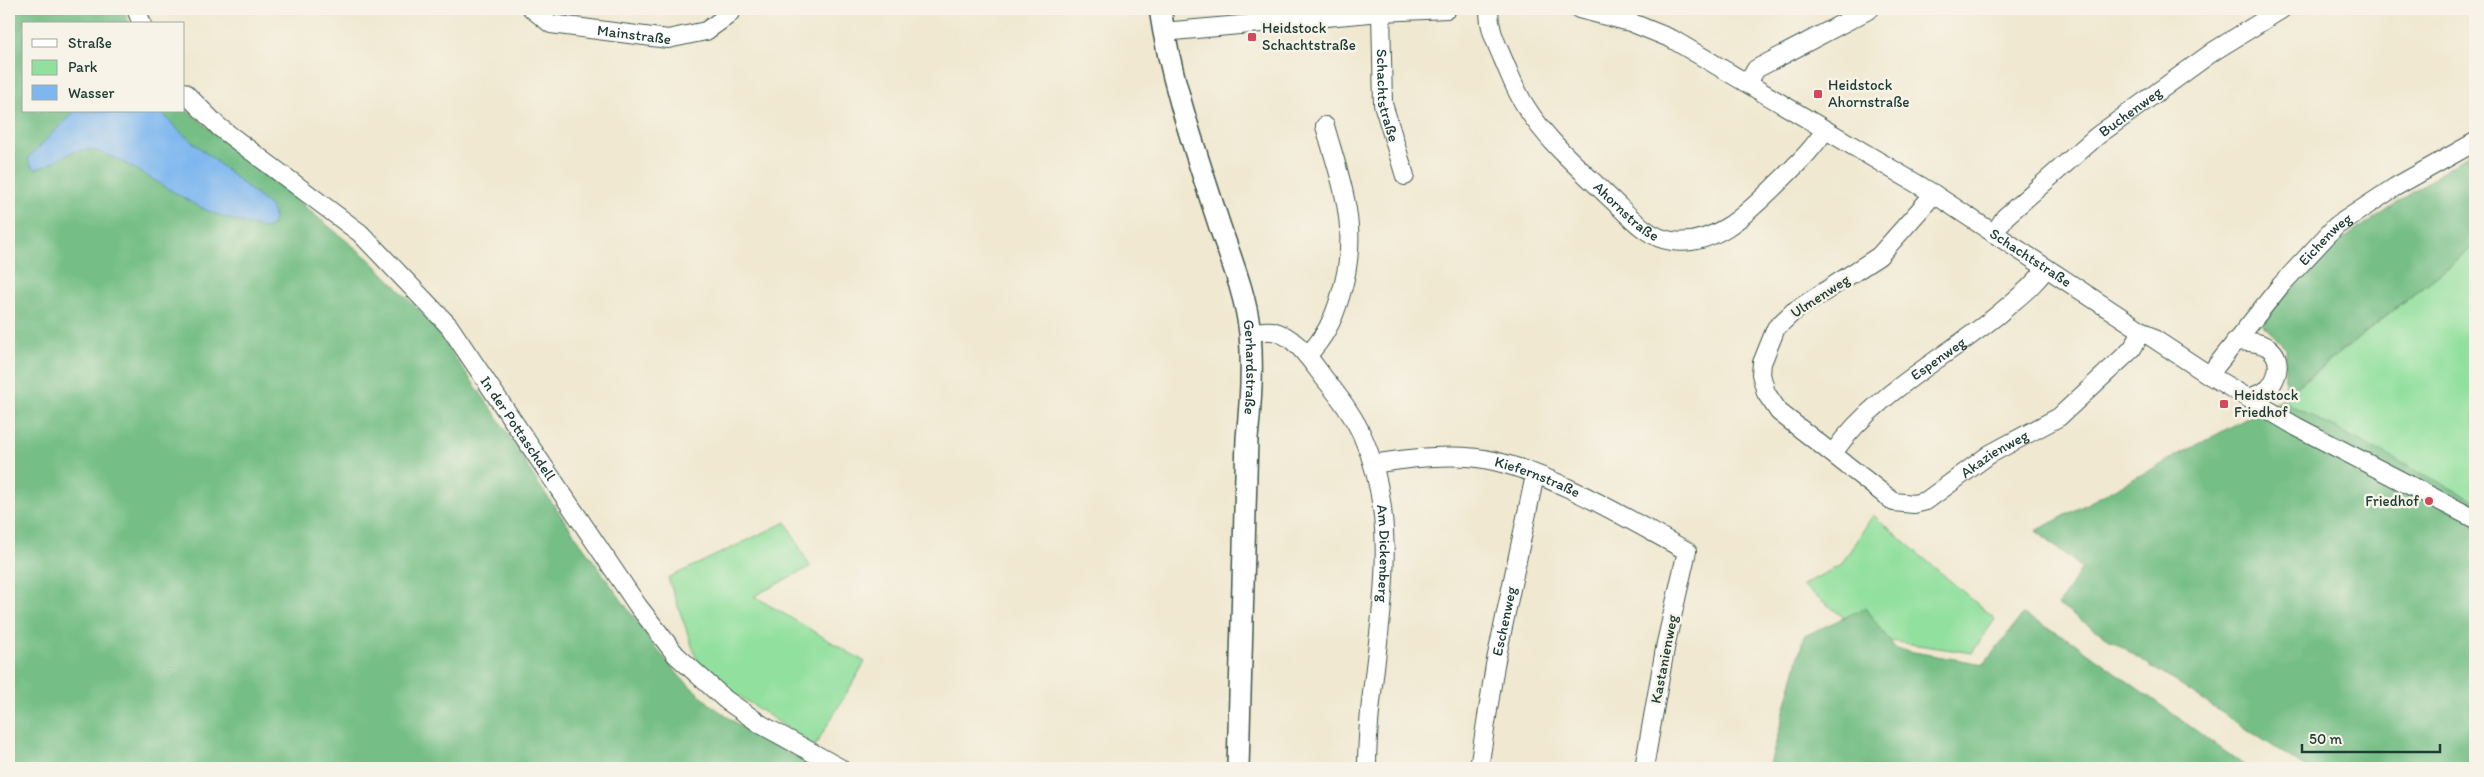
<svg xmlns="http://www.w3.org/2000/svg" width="2484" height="777" font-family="Itim,sans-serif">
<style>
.green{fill:#92e09e;stroke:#588e69}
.forest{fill:#75be85;stroke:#4a7e5c}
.water{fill:#7eb7ef;stroke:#4e7a92}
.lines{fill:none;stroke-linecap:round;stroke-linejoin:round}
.minor-casing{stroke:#3e574b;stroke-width:20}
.tertiary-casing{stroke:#3e574b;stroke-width:24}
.minor{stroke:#fff;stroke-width:18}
.tertiary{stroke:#fff;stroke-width:21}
.poi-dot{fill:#d1495b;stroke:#f7f3e8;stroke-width:2}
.labels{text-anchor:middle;stroke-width:5;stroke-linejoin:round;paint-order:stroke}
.poi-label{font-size:15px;fill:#1f3d34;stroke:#f7f3e8;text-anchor:start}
.street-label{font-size:15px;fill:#1f3d34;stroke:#f7f3e8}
</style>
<rect width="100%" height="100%" fill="#f7f3e8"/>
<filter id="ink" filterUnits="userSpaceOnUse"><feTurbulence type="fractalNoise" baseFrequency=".02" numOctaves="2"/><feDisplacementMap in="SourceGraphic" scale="10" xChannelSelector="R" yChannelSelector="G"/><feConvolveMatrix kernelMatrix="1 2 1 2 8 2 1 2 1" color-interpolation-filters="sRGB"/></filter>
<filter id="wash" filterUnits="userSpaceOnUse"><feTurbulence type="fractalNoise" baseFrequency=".0096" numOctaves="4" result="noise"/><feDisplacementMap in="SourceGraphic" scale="20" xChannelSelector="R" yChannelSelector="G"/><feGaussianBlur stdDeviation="1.12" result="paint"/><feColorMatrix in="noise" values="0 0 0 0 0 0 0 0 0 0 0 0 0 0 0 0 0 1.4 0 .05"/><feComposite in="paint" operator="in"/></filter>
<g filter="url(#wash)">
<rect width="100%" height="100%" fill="#f0e8d0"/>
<g class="green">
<polygon points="2475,246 2475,501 2281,400"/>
<polygon points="1873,515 1995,619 1972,653 1870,638 1802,585 1841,565"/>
<polygon points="786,522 810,567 754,596 865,662 815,746 701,671 668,578"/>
</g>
<g class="forest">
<polygon points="9,9 123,9 130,24 24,24 24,111 184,111 184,108 370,260 426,317 496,415 537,482 655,647 681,678 711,705 743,728 816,768 9,768"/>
<polygon points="2475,150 2475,246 2284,396 2286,348 2260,322 2333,246"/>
<polygon points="2281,400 2475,501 2475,768 2306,768 2058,605 2082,568 2036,531"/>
<polygon points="1865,608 1896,649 1984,664 2023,614 2073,642 2248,768 1769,768 1804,636"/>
</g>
<path class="water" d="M75,111H161L178,130L271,207L274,215L273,224L267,229C243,223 221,218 198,206C172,193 115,152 89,150C69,148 54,166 35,169L30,165L28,158Z"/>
</g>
<g filter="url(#ink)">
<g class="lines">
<defs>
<g id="minor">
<polyline points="136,9 142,24"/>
<path id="s1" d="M532,9L551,24L668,39L706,31L727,16L733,9"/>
<path id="s2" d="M1489,9C1489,29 1495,40 1503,59C1510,75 1516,92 1526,107C1547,141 1579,168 1608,196C1626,212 1646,238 1672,241C1717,247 1751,209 1780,181C1797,164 1813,149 1825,130"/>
<path id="s3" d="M1579,9L1630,22L1672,39L1934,194L2209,375L2297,427L2475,519"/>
<path id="s4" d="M1381,12L1383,104L1405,176"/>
<polyline points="1163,32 1381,12 1447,9"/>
<polyline points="1748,83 1756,69 1870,9"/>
<path id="s5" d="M184,92L219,127L360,233L449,326L638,606L676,655L726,700L762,725L840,768"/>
<path id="s6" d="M1934,194L1879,256L1793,312L1776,328L1762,363L1761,374L1766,393L1779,412L1894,502L1914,504L1926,501L1990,454L2059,417L2132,349L2142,331"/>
<path id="s7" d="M1994,234L2005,217L2097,136L2214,51L2282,9"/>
<path id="s8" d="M1250,332C1257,332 1265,330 1272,331C1295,335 1311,361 1324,378C1338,395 1353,415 1362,435C1410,541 1367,658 1367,768"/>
<path d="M2235,341C2246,342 2260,341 2269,348C2282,358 2279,375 2270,387C2265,393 2256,395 2249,398"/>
<path d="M1307,356C1324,338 1333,321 1340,297C1361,231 1343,189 1325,126"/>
<path id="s9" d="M2209,375L2281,285L2336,226L2395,187L2475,142"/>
<path id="s10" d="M1833,453C1875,393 1944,359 2000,313C2017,298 2034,286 2046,268"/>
<path id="s11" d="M1373,464C1409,458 1459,452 1494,461C1558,476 1629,520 1687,551L1666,643L1644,768"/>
<path id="s12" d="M1479,768L1495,665L1535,475"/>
</g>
<g id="tertiary">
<path id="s13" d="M1160,9C1171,83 1197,156 1220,227C1232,262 1246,296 1250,333C1253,369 1251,402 1247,438L1238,768"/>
</g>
</defs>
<use href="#minor" class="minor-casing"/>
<use href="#tertiary" class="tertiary-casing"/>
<use href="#minor" class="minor"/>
<use href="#tertiary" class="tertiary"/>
</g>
</g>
<g class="poi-dot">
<rect x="1247" y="32" width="10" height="10" rx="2.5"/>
<rect x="1813" y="89" width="10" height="10" rx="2.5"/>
<rect x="2219" y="399" width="10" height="10" rx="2.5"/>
<circle cx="2429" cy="501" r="5"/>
</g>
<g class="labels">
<g class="poi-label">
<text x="1262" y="33">Heidstock<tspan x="1262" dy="17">Schachtstraße</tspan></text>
<text x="1828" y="90">Heidstock<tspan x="1828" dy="17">Ahornstraße</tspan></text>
<text x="2234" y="400">Heidstock<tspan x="2234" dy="17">Friedhof</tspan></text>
<text x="2419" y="506" text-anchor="end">Friedhof</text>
</g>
<g class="street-label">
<text dy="5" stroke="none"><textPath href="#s1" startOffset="108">Mainstraße</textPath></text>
<text dy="5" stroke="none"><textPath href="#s4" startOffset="84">Schachtstraße</textPath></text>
<text dy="5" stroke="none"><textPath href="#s7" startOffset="184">Buchenweg</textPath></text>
<text dy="5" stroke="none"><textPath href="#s2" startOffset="251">Ahornstraße</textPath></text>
<text dy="5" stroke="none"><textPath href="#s9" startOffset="179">Eichenweg</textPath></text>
<text dy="5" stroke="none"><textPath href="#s3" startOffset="518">Schachtstraße</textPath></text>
<text transform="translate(1820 296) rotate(-33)" y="5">Ulmenweg</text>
<text dy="5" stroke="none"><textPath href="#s10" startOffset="142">Espenweg</textPath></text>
<text dy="5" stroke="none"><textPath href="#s13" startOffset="371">Gerhardstraße</textPath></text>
<text dy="5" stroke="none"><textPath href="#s5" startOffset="478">In der Pottaschdell</textPath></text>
<text dy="5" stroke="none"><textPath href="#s6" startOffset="562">Akazienweg</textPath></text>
<text dy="5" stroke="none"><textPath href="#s11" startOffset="168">Kiefernstraße</textPath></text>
<text dy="5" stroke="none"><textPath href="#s8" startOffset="284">Am Dickenberg</textPath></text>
<text dy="5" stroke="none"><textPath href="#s12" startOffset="149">Eschenweg</textPath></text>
<text transform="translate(1664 659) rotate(-79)" y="5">Kastanienweg</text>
</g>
</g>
<rect width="2484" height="777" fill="none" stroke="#f7f3e8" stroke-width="30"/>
<rect x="22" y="22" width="162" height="90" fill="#f7f3e8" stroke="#a1aaa0"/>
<rect x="32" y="39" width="25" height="8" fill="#ffffff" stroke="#a1aaa0"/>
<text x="68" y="48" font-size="15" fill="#1f3d34">Straße</text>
<rect x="32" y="60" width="25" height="15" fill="#92e09e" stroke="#a1aaa0"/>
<text x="68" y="72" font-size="15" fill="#1f3d34">Park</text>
<rect x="32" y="85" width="25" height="15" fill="#7eb7ef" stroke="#a1aaa0"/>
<text x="68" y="98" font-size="15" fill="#1f3d34">Wasser</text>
<path d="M2302 744v8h138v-8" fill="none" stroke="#1f3d34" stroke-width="2.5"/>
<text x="2309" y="744" font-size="15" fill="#1f3d34" stroke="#f7f3e8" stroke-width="4" paint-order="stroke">50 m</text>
</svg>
